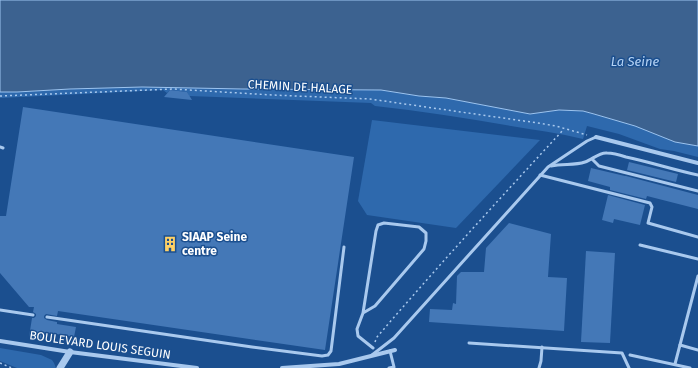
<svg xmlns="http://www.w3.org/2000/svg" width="698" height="368" font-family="'Fira Sans',sans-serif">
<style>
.green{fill:#2e69ad}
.water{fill:#3c6290;stroke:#9cc4f0}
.building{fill:#4478b7}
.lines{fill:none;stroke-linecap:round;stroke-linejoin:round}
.path{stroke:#a9c9ee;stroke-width:1.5;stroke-dasharray:2 3;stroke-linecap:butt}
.service{stroke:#a9c9ee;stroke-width:3}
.minor{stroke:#a9c9ee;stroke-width:4}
.tertiary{stroke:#a9c9ee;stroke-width:7}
.labels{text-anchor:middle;stroke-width:3;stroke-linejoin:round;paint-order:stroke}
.street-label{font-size:12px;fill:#fff;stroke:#1b4f8f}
.poi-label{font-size:12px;font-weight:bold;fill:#fff;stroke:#1b4f8f;text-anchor:start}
.water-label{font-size:13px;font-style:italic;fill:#b5d3f5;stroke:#1b4f8f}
</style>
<rect width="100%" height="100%" fill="#1b4f8f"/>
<g class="green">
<path d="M112,87H166L243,89L381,90L419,96L446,98L530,114L559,110L583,111L590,113L635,126L675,142L698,146V157L674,151L660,149L619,134L587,126L583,139C559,133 535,130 511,126C465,118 420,111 375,106L371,103L189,96L187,92L170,90L167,93L163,90L0,98V92H17Z"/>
<polygon points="372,120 540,140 456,228 367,215 358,201"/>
<polygon points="0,348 41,355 52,360 54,363 56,368 17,368 0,361"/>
</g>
<polygon class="water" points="0,0 698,0 698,146 675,142 635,126 594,114 583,111 559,110 530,114 446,98 419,96 381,90 243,89 142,87 70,89 17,92 0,92"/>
<g class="building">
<polygon points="170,90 187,92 192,100 164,97"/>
<polygon points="23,107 354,157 325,350 58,311 57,316 46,314 44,316 44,318 47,320 57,322 57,324 76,327 74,337 45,332 44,340 29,337 32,318 34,318 36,316 36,314 33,312 34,307 29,307 0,273 0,216 6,216"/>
<polygon points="629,162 678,174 676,182 627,170"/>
<polygon points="591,168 625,176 626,176 698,195 698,209 647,196 646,199 610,190 610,187 588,181"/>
<polygon points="608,195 645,205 640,225 614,219 613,223 602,220"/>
<polygon points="509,223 551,234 548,277 567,278 564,331 429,322 430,309 452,310 453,303 456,304 457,276 461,272 484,272 486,248"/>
<polygon points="586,251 615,253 610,343 581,342"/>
</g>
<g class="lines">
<g class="path">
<polyline points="0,96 173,89 272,95 370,99 538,123 556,126 587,135"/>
<path d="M375,342L377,337C438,266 501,197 564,129"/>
<polyline points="0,363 12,368"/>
</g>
<g class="service">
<polyline points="0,147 3,148"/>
<polyline points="592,159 599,166 698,191"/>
<path d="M551,166C563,163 574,166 585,162C592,160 599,152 607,153C613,153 620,155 626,157C650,162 674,170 698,175"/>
<polyline points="540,175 650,203 652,207 648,223 698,237"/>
<polyline points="640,245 698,259"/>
<polyline points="0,310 33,315"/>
<polyline points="363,313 375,306 424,249 426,241 426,233 419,227 384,223 378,225 376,231 363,313 357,329 358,336 373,348"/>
<polyline points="47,317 252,347 322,356 328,355 331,351 344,247"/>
<polyline points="469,343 622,353 629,368"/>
<polyline points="680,345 698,350"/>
<polyline points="372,355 394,338 548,167 587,141 596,137"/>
<polyline points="630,355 690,368"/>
<polyline points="675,364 698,276"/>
<polyline points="389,368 394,367 390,351"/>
<polyline points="539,368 541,361 542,347"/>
</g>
<g class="minor">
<polyline points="596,137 698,163"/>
<polyline points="0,341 70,352 197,368"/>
<polyline points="282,368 339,364 395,350"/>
</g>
<polyline class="tertiary" points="60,368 70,352"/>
</g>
<defs>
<symbol id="building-bare" viewBox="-9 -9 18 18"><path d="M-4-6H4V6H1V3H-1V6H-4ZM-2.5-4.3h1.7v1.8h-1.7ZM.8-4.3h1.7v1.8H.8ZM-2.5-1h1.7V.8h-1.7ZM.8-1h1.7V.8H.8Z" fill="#ffd166" stroke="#1b4f8f" stroke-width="2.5" paint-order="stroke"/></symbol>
</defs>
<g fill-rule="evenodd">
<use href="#building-bare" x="159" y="233" width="22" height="22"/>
</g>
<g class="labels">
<g class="street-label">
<text transform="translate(300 87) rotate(3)" y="4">CHEMIN DE HALAGE</text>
<text transform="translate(100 345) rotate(8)" y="4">BOULEVARD LOUIS SEGUIN</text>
</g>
<g class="poi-label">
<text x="182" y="241">SIAAP Seine<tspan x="182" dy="14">centre</tspan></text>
</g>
<g class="water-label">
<text x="635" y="66">La Seine</text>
</g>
</g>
</svg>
